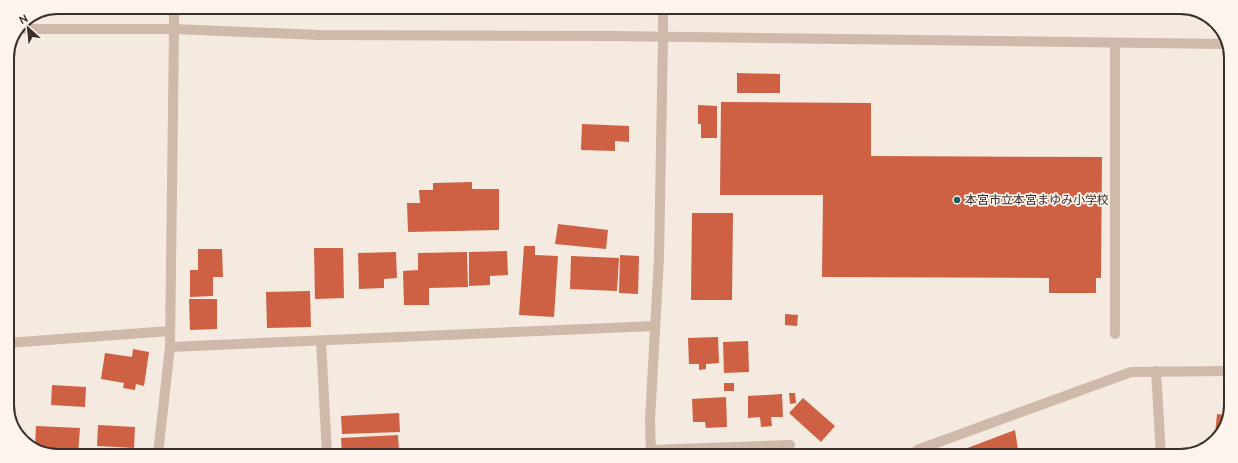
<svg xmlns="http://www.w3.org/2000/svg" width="1238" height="463" font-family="Ubuntu,'Noto Sans JP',sans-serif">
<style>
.building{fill:#ce6044}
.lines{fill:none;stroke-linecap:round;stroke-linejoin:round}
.service{stroke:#ceb9aa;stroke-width:10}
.minor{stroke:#ceb9aa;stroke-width:10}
.tertiary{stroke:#ceb9aa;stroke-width:10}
.poi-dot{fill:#1b5f61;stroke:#fcf4ed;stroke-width:1.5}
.labels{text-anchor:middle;stroke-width:3.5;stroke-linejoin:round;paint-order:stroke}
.poi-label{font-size:12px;fill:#3b2f2a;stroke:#fcf4ed;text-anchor:start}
.rim{fill:none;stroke:#3b2f2a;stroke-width:2}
</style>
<rect width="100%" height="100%" fill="#f5eadf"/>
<g class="building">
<polygon points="737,73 780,74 780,93 737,93"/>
<polygon points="721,102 871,103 871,156 1102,157 1101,278 1096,278 1096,293 1049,293 1049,278 822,277 823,195 720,195"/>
<polygon points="698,105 717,106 717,138 701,138 701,124 698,124"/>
<polygon points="582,124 629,126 629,142 615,141 615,151 581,150"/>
<polygon points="472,182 472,189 499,189 499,230 408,232 407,203 420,203 419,190 433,190 433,183"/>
<polygon points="692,213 733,213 732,300 691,300"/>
<polygon points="558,224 608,230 606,249 555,244"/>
<polygon points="524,246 535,246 535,255 558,256 554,317 519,315"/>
<polygon points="314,248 343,248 344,298 315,299"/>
<polygon points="198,249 222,249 223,277 213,277 213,296 190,297 190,270 198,270"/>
<polygon points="507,251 508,275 490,276 490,285 469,286 469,252"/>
<polygon points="396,252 397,278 384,279 384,288 359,289 358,253"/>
<polygon points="467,252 468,287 429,288 429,305 404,305 403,271 418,270 418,253"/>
<polygon points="620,255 639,256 638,294 619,293"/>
<polygon points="571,256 619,258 617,291 570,289"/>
<polygon points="310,291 311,327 267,328 266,292"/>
<polygon points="189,299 217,299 217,329 190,330"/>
<polygon points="785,314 798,315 797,326 785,325"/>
<polygon points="718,337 719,363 706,364 706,369 699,370 699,364 689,364 688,338"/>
<polygon points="748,341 749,372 724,373 723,342"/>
<polygon points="133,349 149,352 144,386 136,384 135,390 123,388 124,383 101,379 105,353 132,357"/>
<rect x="724" y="383" width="10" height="8"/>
<polygon points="52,385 86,387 85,407 51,405"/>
<polygon points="789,393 795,393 796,403 790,404"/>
<polygon points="782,394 783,417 771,417 772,426 761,427 760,417 748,418 748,396"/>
<polygon points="726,397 727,427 706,428 705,422 693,422 692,399"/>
<polygon points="803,398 835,426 821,442 789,413"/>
<polygon points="1227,408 1228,422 1219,434 1215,434 1217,414 1227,415"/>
<polygon points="399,413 400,432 342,434 341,416"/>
<polygon points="98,425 135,427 134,448 97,446"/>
<polygon points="36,426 80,428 78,453 41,453 35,449"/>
<polygon points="1015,430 1019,456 949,455"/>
<polygon points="398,435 399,451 342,454 341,438"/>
</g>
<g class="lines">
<polyline class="service" points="1115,334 1115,43"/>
<g class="minor">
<polyline points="19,29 174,29 174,7"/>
<polyline points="663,37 663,8"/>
<polyline points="321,341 327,454"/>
<polyline points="7,343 170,331"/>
<polyline points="170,347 655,326"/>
<polyline points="1156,371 1161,456"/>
<polyline points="651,450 790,445"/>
</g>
<g class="tertiary">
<polyline points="917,450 1131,372 1229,371"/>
<polyline points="158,454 170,347 174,29 319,35 612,36 1227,44"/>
<polyline points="651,455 650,420 659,258 663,37"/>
</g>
</g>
<circle class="poi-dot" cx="957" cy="200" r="4"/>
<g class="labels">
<g class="poi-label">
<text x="965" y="204">本宮市立本宮まゆみ小学校</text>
</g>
</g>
<path d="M0 0H1238V463H0ZM58 14H1180A44 44 0 0 1 1224 58V405A44 44 0 0 1 1180 449H58A44 44 0 0 1 14 405V58A44 44 0 0 1 58 14Z" fill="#fcf4ed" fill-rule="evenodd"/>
<path class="rim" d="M58 14H1180A44 44 0 0 1 1224 58V405A44 44 0 0 1 1180 449H58A44 44 0 0 1 14 405V58A44 44 0 0 1 58 14Z"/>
<g transform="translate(28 28) rotate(333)" stroke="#fcf4ed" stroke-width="3" paint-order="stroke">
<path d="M0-3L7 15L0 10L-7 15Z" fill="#3b2f2a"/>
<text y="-6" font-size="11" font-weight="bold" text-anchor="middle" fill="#3b2f2a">N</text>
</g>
</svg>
